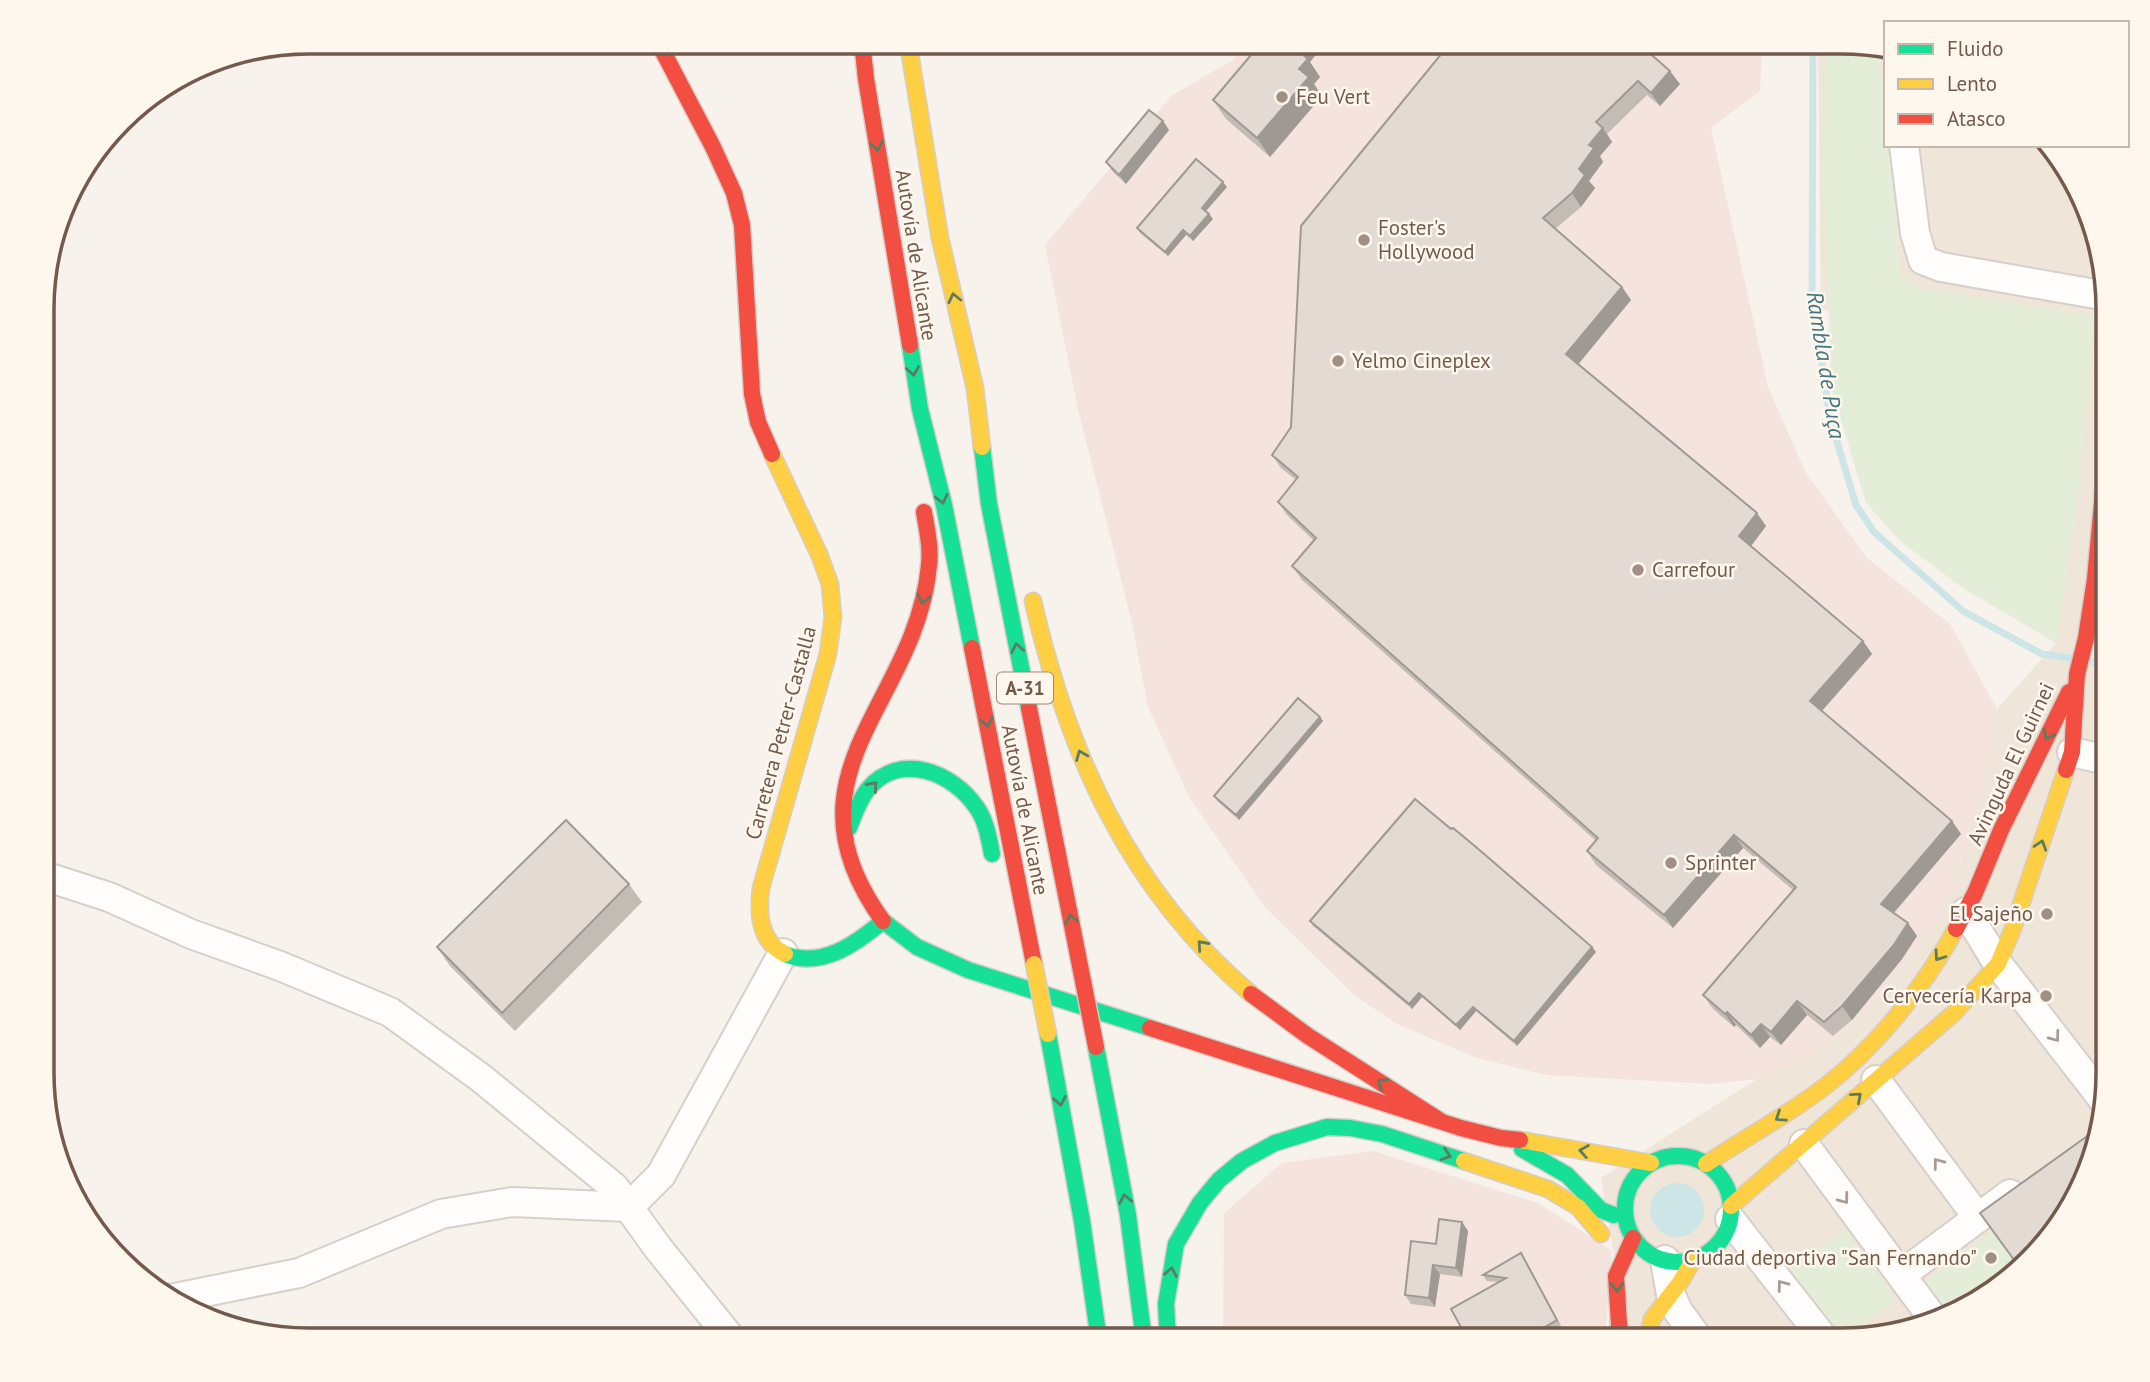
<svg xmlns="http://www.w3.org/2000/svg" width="2150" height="1382" font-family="'PT Sans',sans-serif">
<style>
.residential{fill:#f0e5d9}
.commercial{fill:#f4e4dd}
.green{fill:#e4edd7}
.water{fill:#cee5e7}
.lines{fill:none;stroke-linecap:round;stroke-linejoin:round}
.stream{stroke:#cee5e7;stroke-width:7}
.street-casing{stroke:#d6cfca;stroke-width:32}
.fast-casing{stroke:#d5cec7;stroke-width:19}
.slow-casing{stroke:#d5cec7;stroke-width:19}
.jam-casing{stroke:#d5cec7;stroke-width:19}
.street{stroke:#fefdfc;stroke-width:28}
.fast{stroke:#16e098;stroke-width:16}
.slow{stroke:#ffcf43;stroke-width:16}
.jam{stroke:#f24e42;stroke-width:16}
.slow-bridge-casing{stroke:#d5ccc6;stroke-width:19;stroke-linecap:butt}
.jam-bridge-casing{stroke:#d5ccc6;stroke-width:19;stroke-linecap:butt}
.slow-bridge{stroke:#ffcf43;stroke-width:16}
.jam-bridge{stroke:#f24e42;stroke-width:16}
.wall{fill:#c3bcb5}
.shaded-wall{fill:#9f9994}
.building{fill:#e3dbd3;stroke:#9f9994;stroke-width:2}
.oneway{stroke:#5c7c5f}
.oneway2{stroke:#ab9b92}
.poi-dot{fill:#a28f84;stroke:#fef7ed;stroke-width:2.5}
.labels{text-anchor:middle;stroke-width:5;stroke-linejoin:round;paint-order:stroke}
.shield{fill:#fef7ed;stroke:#9d897c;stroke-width:2}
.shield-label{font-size:19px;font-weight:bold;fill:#745a4c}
.poi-label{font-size:21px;fill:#745a4c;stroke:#fef7ed;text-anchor:start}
.street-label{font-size:21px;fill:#745a4c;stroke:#fef7ed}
.water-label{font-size:23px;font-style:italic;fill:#437780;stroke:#fef7ed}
.rim{fill:none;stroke:#745a4c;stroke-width:3.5}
</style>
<rect width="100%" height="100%" fill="#f7f2ec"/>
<polygon class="residential" points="1818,42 1841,42 1886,49 1886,145 2044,145 2072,176 2107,292 2107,1090 2094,1159 1974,1304 1858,1339 1607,1340 1614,1255 1601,1178 1757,1079 1809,1057 1861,1018 1937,923 1969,841 1983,792 1997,709 2056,643 2095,316 1821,310"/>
<g class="commercial">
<polygon points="1249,42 1762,42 1760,91 1711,128 1768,387 1805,471 1866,557 1950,624 1997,709 1983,792 1969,841 1937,923 1861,1018 1809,1057 1757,1079 1710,1084 1546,1075 1474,1057 1397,1024 1355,996 1264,906 1189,797 1148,707 1131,619 1078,409 1045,245 1171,96 1233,60"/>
<polygon points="1373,1151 1538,1203 1612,1251 1605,1340 1223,1340 1224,1213 1282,1163"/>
</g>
<g class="green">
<polygon points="1825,42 1841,42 1877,48 1886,96 1886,145 1891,145 1900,275 1919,288 2095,316 2076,518 2056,643 1964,589 1900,541 1866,503 1831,387 1825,178"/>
<polygon points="2063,1222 1974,1304 1943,1314 1922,1285 1993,1231"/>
<polygon points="1845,1230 1896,1300 1841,1339 1837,1339 1787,1271"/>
</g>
<circle class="water" cx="1677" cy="1210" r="27"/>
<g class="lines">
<g class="stream">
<polyline points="1813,42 1812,294 1830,418 1856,505 1874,532 1963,611 2042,654 2070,658"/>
<polyline points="2092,662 2107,664"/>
</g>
<defs>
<g id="street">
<polyline points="1904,145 1915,233 1923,260 1941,267 2107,296"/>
<polyline points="2072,752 2107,760"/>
<polyline points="44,876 109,897 191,934 280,966 390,1012 481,1078 614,1187 658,1248 732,1340"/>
<polyline points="1966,912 1998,964 2105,1102"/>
<polyline points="1876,1080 1978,1218"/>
<polyline points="1804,1144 1932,1317"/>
<polyline points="1730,1219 1824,1339"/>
<polyline points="1665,1260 1671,1295 1678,1311 1699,1340"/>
<polyline points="1901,1275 2010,1194"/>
<polyline points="170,1299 299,1273 441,1214 512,1202 629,1207 661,1175 783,953"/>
</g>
<g id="fast">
<polyline points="910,345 920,409 944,505 972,648"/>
<polyline points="982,447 989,504 1029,708"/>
<path d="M849,828C854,815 859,800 868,789C900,751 953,772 977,808C986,821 989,838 992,854"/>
<path d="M785,954C821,969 856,944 883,921L917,947L968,970L1150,1028"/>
<polyline points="1048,1034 1082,1221 1099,1340"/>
<polyline points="1096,1047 1128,1215 1144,1340"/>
<polyline points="1522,1149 1567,1175 1601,1210 1614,1215"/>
<circle cx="1678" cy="1209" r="53"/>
<polyline points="1168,1340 1166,1304 1176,1244 1200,1203 1219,1180 1242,1161 1275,1143 1327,1127 1350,1128 1382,1134 1464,1161"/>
</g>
<g id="slow">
<polyline points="908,42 940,238 975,388 982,447"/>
<path d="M772,454L819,554L830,584L833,617L828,654L761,888C758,914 759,941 785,954"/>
<path d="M1033,601C1068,754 1129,890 1251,994"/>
<polyline points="1520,1140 1651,1163"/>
<polyline points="1464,1161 1548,1189 1578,1207 1601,1234"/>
<path d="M1706,1164C1745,1138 1786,1116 1823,1088C1877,1047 1923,988 1956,929"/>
<polyline points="1731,1206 1954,1013 1998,964 2012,931 2066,770"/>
<polyline points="1647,1340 1652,1319 1681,1281 1693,1260"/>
</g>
<g id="jam">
<polyline points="658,42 713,147 734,193 742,225 752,394 758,422 772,454"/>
<polyline points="862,42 866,79 910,345"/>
<polyline points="972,648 1034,964"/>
<polyline points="1029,708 1084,986"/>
<polyline points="2066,770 2072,752 2077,674 2086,638 2095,579 2107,449"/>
<path d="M883,921C776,773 917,704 929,565C931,547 927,530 924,512"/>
<polyline points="1956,929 1975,893 2001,830 2069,692"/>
<polyline points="1251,994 1308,1036 1439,1120"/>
<polyline points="1150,1028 1461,1128 1501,1138 1520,1140"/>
<polyline points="1620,1340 1616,1276 1633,1238"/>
</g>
</defs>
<use href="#street" class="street-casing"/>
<use href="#fast" class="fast-casing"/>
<use href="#slow" class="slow-casing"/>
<use href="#jam" class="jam-casing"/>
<use href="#street" class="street"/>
<use href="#fast" class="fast"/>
<use href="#slow" class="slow"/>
<use href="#jam" class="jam"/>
<defs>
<polyline id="slow-bridge" points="1034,964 1048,1034"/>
<polyline id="jam-bridge" points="1084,986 1096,1047"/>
</defs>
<use href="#slow-bridge" class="slow-bridge-casing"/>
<use href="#jam-bridge" class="jam-bridge-casing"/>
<use href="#slow-bridge" class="slow-bridge"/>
<use href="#jam-bridge" class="jam-bridge"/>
</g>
<g class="wall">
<polygon points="1262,42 1326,42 1310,62 1320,77 1314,84 1322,96 1270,157 1226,119 1213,100"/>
<polygon points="1451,42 1680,84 1660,106 1647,95 1607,134 1612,142 1600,156 1603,162 1589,181 1595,188 1581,207 1555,229 1622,287 1631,300 1578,364 1766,526 1751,546 1863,641 1872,654 1822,711 1952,821 1961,834 1894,913 1908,923 1917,936 1902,959 1852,1020 1833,1036 1807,1015 1781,1045 1770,1037 1760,1048 1736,1025 1734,1027 1713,1009 1703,995 1793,890 1743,848 1673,928 1596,865 1587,851 1596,841 1302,580 1292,566 1314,541 1287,515 1278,502 1296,480 1281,468 1272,455 1291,427"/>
<polygon points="1163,121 1169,130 1126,184 1113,172 1106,162"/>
<polygon points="1227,187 1206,211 1213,219 1193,241 1186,235 1168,256 1140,233 1137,228"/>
<polygon points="1320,717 1323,721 1239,820 1217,801 1214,796"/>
<polygon points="629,884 642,902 515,1031 450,966 437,947"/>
<polygon points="1310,921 1592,947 1596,952 1517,1046 1476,1011 1460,1030 1422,997 1412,1009 1313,926"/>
<polygon points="2100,1127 2094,1159 2063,1222 2017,1265"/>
<polygon points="1462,1222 1468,1231 1462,1277 1440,1274 1435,1307 1411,1304 1405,1295 1436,1244"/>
<polygon points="1525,1260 1561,1326 1537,1340 1531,1340 1529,1336 1522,1340 1468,1340 1498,1282 1487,1281 1483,1275"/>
</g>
<g class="shaded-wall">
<polygon points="1298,42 1326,42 1310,62 1320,77 1314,84 1322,96 1270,157 1257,138 1299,69 1294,47"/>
<polygon points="1670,71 1680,84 1660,106 1651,93"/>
<polygon points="1163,121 1169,130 1126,184 1119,175"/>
<polygon points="1603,128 1612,142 1600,156 1603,162 1589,181 1595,188 1581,207 1572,193 1579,169 1589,145"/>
<polygon points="1223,182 1227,187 1205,212 1202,208"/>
<polygon points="1209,214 1213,219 1193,241 1190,236"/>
<polygon points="1183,230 1186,235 1168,256 1165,252"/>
<polygon points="1622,287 1631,300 1576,367 1566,354"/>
<polygon points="1757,513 1766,526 1748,550 1739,536"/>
<polygon points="1863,641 1872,654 1819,714 1810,701"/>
<polygon points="1320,717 1323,721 1239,820 1236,815"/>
<polygon points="1952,821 1961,834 1890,917 1881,904"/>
<polygon points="1734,835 1743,848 1673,928 1664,915"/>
<polygon points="1908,923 1917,936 1902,959 1852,1020 1842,1006"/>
<polygon points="1592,947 1596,952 1517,1046 1514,1041"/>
<polygon points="1419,993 1422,997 1412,1009 1409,1004"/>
<polygon points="1797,1001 1807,1015 1781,1045 1771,1032"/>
<polygon points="1473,1007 1476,1011 1460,1030 1456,1025"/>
<polygon points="1727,1012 1736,1025 1734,1027 1725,1014"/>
<polygon points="1761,1024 1770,1037 1760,1048 1751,1035"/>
<polygon points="1462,1222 1468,1231 1462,1277 1456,1268"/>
<polygon points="1521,1253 1525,1260 1561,1326 1557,1320"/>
<polygon points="1433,1265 1440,1274 1435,1307 1429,1298"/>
</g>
<g class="building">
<polygon points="1262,42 1298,42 1294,47 1308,59 1299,69 1309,77 1257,138 1213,100"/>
<polygon points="1451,42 1637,42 1670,71 1651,93 1638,81 1596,122 1603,128 1589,145 1594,148 1579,169 1585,175 1572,193 1543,218 1622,287 1566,354 1757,513 1739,536 1863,641 1810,701 1952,821 1881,904 1908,923 1893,946 1842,1006 1824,1022 1797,1001 1771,1032 1761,1024 1751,1035 1727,1012 1725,1014 1703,995 1796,887 1734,835 1664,915 1587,851 1598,838 1292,566 1316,538 1278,502 1298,477 1272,455 1291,427 1301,226"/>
<polygon points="1149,110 1163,121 1119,175 1106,162"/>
<polygon points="1196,159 1223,182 1202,208 1209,214 1190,236 1183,230 1165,252 1137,228"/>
<polygon points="1298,698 1320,717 1236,815 1214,796"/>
<polygon points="1415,799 1451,829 1453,828 1476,847 1592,947 1514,1041 1473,1007 1456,1025 1419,993 1409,1004 1310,921"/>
<polygon points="566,820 629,884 502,1013 437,947"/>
<polygon points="2100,1127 2094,1159 2089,1169 2073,1180 2079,1189 2063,1222 2017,1264 1980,1213"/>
<polygon points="1439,1219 1462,1222 1456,1268 1433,1265 1429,1298 1405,1295 1411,1241 1436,1244"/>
<polygon points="1521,1253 1557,1320 1529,1336 1525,1329 1507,1340 1468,1340 1451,1309 1506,1278 1483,1275"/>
<polygon points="1998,1282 1974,1304 1961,1308"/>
</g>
<defs><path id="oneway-chevron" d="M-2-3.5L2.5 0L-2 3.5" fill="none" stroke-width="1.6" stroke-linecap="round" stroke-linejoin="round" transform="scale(1.75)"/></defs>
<g class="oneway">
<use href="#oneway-chevron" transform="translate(877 146) rotate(81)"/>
<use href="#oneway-chevron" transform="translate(954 298) rotate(-103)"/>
<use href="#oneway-chevron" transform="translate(913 371) rotate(81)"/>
<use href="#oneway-chevron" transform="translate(942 499) rotate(77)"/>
<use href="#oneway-chevron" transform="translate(923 599) rotate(103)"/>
<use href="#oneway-chevron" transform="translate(1017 648) rotate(-101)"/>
<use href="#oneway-chevron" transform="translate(987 722) rotate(79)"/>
<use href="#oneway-chevron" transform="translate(2048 735) rotate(116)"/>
<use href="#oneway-chevron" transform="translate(1081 755) rotate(-112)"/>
<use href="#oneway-chevron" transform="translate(873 786) rotate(-48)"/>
<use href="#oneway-chevron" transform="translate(2041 845) rotate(-72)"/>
<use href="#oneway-chevron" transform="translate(1071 919) rotate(-101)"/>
<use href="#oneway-chevron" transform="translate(1202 945) rotate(-132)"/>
<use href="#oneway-chevron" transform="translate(1939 956) rotate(125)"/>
<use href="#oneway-chevron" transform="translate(1382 1083) rotate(-147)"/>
<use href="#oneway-chevron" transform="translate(1857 1097) rotate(-41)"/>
<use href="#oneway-chevron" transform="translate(1060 1101) rotate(80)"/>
<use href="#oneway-chevron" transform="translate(1780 1117) rotate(146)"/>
<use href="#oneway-chevron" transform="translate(1584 1151) rotate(-170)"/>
<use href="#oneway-chevron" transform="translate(1446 1155) rotate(18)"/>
<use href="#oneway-chevron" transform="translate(1125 1199) rotate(-101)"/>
<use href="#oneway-chevron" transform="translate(1171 1272) rotate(-80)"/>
<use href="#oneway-chevron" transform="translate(1617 1287) rotate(88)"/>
</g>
<g class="oneway2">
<use href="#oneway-chevron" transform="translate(2055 1037) rotate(53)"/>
<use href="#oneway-chevron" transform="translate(1938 1163) rotate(-127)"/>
<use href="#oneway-chevron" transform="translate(1844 1199) rotate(53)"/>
<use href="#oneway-chevron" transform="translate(1782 1285) rotate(-127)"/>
</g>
<g class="poi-dot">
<circle cx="1282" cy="97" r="7"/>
<circle cx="1364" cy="240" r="7"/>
<circle cx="1338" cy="361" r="7"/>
<circle cx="1638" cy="570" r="7"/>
<circle cx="1671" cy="863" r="7"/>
<circle cx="2047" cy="914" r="7"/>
<circle cx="2046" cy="996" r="7"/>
<circle cx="1991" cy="1258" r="7"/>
</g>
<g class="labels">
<rect class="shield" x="997" y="672.5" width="56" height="31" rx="5"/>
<g class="shield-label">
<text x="1025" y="695">A-31</text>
</g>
<g class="poi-label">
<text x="1296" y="104">Feu Vert</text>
<text x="1378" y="235">Foster's<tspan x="1378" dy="24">Hollywood</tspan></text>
<text x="1352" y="368">Yelmo Cineplex</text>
<text x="1652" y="577">Carrefour</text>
<text x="1685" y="870">Sprinter</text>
<text x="2033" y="921" text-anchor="end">El Sajeño</text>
<text x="2032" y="1003" text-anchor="end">Cervecería Karpa</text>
<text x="1977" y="1265" text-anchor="end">Ciudad deportiva "San Fernando"</text>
</g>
<g class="street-label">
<text transform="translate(916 255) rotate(81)" y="7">Autovía de Alicante</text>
<text transform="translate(781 733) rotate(-75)" y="7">Carretera Petrer-Castalla</text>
<text transform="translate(2011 764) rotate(-65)" y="7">Avinguda El Guirnei</text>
<text transform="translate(1025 810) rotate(79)" y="7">Autovía de Alicante</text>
</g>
<g class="water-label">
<text transform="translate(1826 365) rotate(81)" y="8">Rambla de Puça</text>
</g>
</g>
<path d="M0 0H2150V1382H0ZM309 54H1841A255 255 0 0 1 2096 309V1073A255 255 0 0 1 1841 1328H309A255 255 0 0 1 54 1073V309A255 255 0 0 1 309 54Z" fill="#fef7ed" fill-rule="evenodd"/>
<path class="rim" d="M309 54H1841A255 255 0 0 1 2096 309V1073A255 255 0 0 1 1841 1328H309A255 255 0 0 1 54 1073V309A255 255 0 0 1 309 54Z"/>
<rect x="1884" y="21" width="245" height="126" fill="#fef7ed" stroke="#c7b8ad" stroke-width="2"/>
<rect x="1898" y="44" width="35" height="10" fill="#16e098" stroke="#c7b8ad" stroke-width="2"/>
<text x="1947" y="56" font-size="21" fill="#745a4c">Fluido</text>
<rect x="1898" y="79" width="35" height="10" fill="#ffcf43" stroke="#c7b8ad" stroke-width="2"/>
<text x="1947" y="91" font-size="21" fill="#745a4c">Lento</text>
<rect x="1898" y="114" width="35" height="10" fill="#f24e42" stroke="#c7b8ad" stroke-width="2"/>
<text x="1947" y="126" font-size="21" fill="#745a4c">Atasco</text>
</svg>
